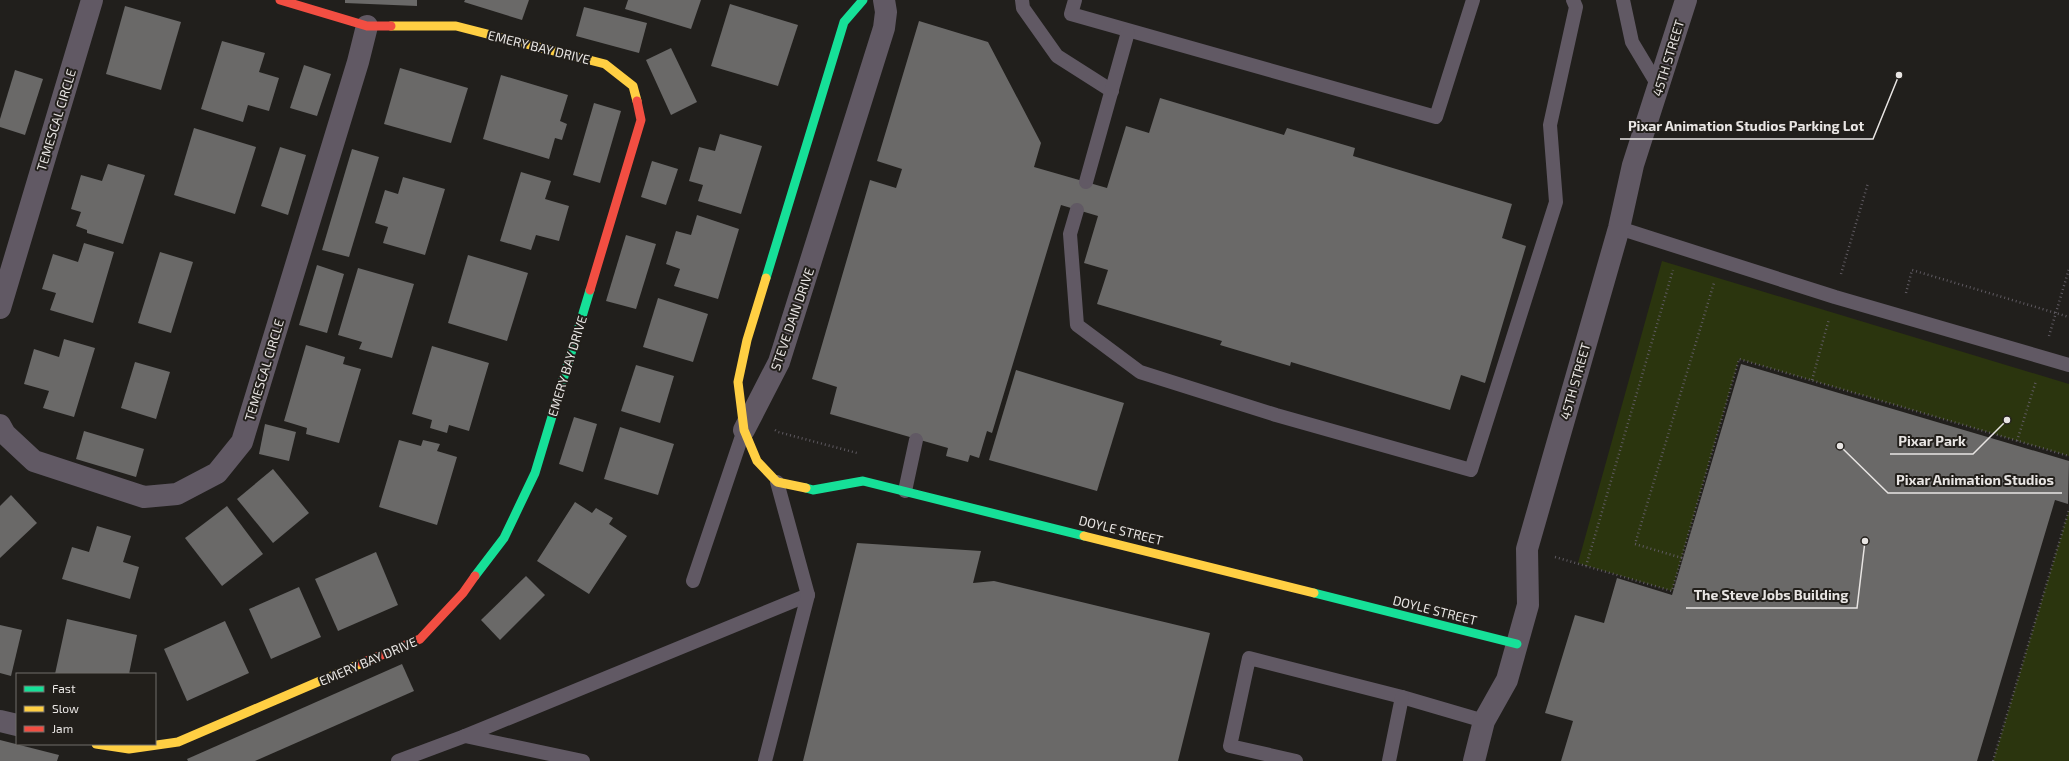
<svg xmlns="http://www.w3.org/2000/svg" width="2069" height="761" font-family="'Exo 2',sans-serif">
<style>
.green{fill:#2b350e}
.building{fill:#6a6968}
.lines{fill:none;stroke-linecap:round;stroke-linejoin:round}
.path{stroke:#5f5a61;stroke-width:2.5;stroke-dasharray:1 3;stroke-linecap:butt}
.lane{stroke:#615964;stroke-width:14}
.street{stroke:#615964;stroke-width:22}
.fast{stroke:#16e098;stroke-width:9}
.slow{stroke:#ffcf43;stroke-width:9}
.jam{stroke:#f24e42;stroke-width:9}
.labels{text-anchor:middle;stroke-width:4;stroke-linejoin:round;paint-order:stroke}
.street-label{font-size:13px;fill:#e8e5e3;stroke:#221f1b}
.leader{fill:none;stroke:#e8e5e3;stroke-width:1.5}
.callout-dot{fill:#e8e5e3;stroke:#221f1b;stroke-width:1.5}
.callout-label{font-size:14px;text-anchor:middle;font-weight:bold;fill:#e8e5e3;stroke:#221f1b;stroke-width:4;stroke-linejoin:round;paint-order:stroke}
</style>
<rect width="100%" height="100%" fill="#211f1c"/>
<g class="green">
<polygon points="1662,261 2069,384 2069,456 1739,359 1672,591 1578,563"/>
<polygon points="2069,510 2069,761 1993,761 1997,748"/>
</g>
<g class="building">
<polygon points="345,0 417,0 417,6 345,3"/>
<polygon points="465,0 529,0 522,20 464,2"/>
<polygon points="628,0 701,0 691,29 625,9"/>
<polygon points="730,4 798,25 778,86 711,66"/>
<polygon points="125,6 181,22 161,90 106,74"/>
<polygon points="584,7 647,23 639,53 576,36"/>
<polygon points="919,21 988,42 1041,143 1034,167 1107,188 1126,126 1149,133 1160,98 1284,135 1287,128 1355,148 1353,156 1512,204 1502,238 1526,246 1485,383 1461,375 1450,410 1291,362 1290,366 1220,345 1222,341 1097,304 1108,270 1084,263 1098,216 1061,205 992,433 987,431 979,458 970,455 968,462 946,456 948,448 830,414 837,387 812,379 870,180 896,188 902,169 877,161"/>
<polygon points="222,41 265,53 259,72 279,78 269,111 248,105 243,122 201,109"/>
<polygon points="671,48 697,102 671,115 646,60"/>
<polygon points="304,65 331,74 317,116 290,108"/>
<polygon points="400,68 468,88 451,143 384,124"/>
<polygon points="15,70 43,79 25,135 0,127 0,119"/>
<polygon points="501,75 568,95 560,121 567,124 562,140 555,138 549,159 483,139"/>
<polygon points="594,103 621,111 600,183 573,175"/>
<polygon points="194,128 256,147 235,214 174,195"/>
<polygon points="720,134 762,146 741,214 698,201 703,185 689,181 699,147 715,151"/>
<polygon points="280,147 306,155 288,215 261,206"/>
<polygon points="352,149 379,157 349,257 322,250"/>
<polygon points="652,161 678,169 666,205 641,197"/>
<polygon points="108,164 145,175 123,244 87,233 87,230 76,226 81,212 71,209 81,175 102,181"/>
<polygon points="521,172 551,181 545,199 569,206 559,241 536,235 531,250 500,241"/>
<polygon points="403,177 445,189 425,255 383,243 388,227 375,223 385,190 398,194"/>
<polygon points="697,215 739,229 718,299 674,286 680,269 666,264 676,231 691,235"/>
<polygon points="626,235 656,244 636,309 606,301"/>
<polygon points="84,243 114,252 93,323 50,310 56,293 42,289 53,254 78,262"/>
<polygon points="160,252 193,262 171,333 138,323"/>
<polygon points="468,255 528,273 507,341 448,323"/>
<polygon points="317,265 344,274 327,333 299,325"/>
<polygon points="358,268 414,284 392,358 359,349 362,342 338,335"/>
<polygon points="658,298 708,314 693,362 643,347"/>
<polygon points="64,339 95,348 74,417 43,408 49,391 24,384 34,349 59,357"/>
<polygon points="306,345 345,357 343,364 361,369 339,443 306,434 307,428 284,421"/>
<polygon points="432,346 489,363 469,431 449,425 447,433 430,428 432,420 412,414"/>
<polygon points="135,362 170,372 156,419 121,408"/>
<polygon points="1741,364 2069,461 2068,504 2055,500 1977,761 1561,761 1573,721 1545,713 1575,615 1604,623 1617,578 1672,595"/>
<polygon points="636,365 674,376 660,423 621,411"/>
<polygon points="1016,370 1124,403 1097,491 989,460"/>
<polygon points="574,417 597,424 583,472 559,464"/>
<polygon points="265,424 296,432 289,461 259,454"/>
<polygon points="620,427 674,444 658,495 604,479"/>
<polygon points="84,431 144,449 136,477 76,459"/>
<polygon points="399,440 421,446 423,440 440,444 437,451 457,457 437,525 379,507"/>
<polygon points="273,469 309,513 273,543 237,499"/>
<polygon points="11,495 37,523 0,558 0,506"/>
<polygon points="575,502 592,513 596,508 613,518 609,524 627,536 589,594 537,561"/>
<polygon points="227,506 263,554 222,586 185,538"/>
<polygon points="97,526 131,536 123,562 139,567 130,599 62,579 72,547 89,552"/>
<polygon points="857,543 981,551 973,583 994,581 1210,633 1178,761 803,761"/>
<polygon points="376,552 398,605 338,631 315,579"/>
<polygon points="526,576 545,595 500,640 481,620"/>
<polygon points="299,587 321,637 271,659 249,609"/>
<polygon points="67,619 137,635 129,674 55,674"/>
<polygon points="225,621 249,673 187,701 164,649"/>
<polygon points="0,625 22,630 11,676 0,673"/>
<polygon points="402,664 414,691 255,761 188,761 187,759"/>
<polygon points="0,740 59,755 57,761 0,761"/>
</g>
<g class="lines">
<g class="path">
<polyline points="1841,274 1868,183"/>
<polyline points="1906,293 1912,270 2069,317"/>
<polyline points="2049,336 2069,269"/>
<polyline points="1812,380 1829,319"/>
<polyline points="775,430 778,432 857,453"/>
<polyline points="2017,441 2036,381"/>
<polyline points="1555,557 1672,591 1739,359 2069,456"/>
<polyline points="1682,558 1635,544 1714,283"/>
<polyline points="1586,566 1673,270"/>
<polyline points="1993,761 2069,510"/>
</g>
<g class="lane">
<polyline points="1022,0 1023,8 1057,56 1112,91"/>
<polyline points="1075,0 1071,14 1436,117 1473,0"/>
<polyline points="1623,0 1632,42 1659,87"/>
<polyline points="1086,182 1128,32"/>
<polyline points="1077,210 1070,234 1077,325 1140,372 1276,415 1471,470 1556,202 1550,125 1576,7 1573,0"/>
<polyline points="1619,228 1835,297 2069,365"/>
<polyline points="905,491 916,440"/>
<polyline points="693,581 744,430"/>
<polyline points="398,761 465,736"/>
<polyline points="583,761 465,736 808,595"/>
<polyline points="765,761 808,595 777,482"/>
<polyline points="1296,761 1230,746 1249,658 1402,697 1484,721"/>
<polyline points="1389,761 1402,697"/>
</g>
<g class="street">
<polyline points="0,308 92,0"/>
<polyline points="0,425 5,434 34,461 144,497 177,494 217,473 242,442 358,62 367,26"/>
<polyline points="744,430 779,362 884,28 886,12 884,0"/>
<polyline points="0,721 17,725"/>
<polyline points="1474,761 1484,721 1507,680 1528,605 1527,549 1619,228 1633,165 1686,0"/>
</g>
<g class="fast">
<polyline points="766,278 844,22 863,0"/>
<polyline points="806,488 813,490 863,481 1084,536"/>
<polyline points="475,576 504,538 535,473 590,290"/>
<polyline points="1314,593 1517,644"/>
</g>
<g class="slow">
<polyline points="391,26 456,26 605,64 633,86 637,101"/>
<polyline points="766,278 747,340 738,382 744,430 757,461 777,482 806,488"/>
<polyline points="1084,536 1314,593"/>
<polyline points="96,744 129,749 178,742 362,663"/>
</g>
<g class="jam">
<polyline points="280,0 367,26 391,26"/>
<polyline points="590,290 641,120 637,101"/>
<polyline points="362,663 420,639 463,593 475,576"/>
</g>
</g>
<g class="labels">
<g class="street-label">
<text transform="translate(539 47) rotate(14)" y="5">EMERY BAY DRIVE</text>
<text transform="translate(1668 58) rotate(-73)" y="5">45TH STREET</text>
<text transform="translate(56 120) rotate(-73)" y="5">TEMESCAL CIRCLE</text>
<text transform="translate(792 319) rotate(-71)" y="5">STEVE DAIN DRIVE</text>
<text transform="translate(567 366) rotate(-73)" y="5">EMERY BAY DRIVE</text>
<text transform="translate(264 370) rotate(-73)" y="5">TEMESCAL CIRCLE</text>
<text transform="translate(1575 381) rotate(-74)" y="5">45TH STREET</text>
<text transform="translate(1121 530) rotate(14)" y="5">DOYLE STREET</text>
<text transform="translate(1435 610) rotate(14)" y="5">DOYLE STREET</text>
<text transform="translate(368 661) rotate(-23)" y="5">EMERY BAY DRIVE</text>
</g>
</g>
<path class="leader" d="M1899 75L1873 139H1620M2007 420L1973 454H1890M1840 446L1888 493H2062M1865 541L1857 608H1686"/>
<g class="callout-dot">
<circle cx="1899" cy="75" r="4"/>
<circle cx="2007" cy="420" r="4"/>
<circle cx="1840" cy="446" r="4"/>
<circle cx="1865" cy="541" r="4"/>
</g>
<g class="callout-label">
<text x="1746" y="131">Pixar Animation Studios Parking Lot</text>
<text x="1932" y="446">Pixar Park</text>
<text x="1975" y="485">Pixar Animation Studios</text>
<text x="1771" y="600">The Steve Jobs Building</text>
</g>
<rect x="16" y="673" width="140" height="72" fill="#221f1b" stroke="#716e6b"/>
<rect x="24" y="686" width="20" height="6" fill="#16e098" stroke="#716e6b"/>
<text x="52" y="693" font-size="12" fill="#e8e5e3">Fast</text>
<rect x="24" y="706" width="20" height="6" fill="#ffcf43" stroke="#716e6b"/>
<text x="52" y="713" font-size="12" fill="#e8e5e3">Slow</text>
<rect x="24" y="726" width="20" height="6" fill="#f24e42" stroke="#716e6b"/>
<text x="52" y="733" font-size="12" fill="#e8e5e3">Jam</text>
</svg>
